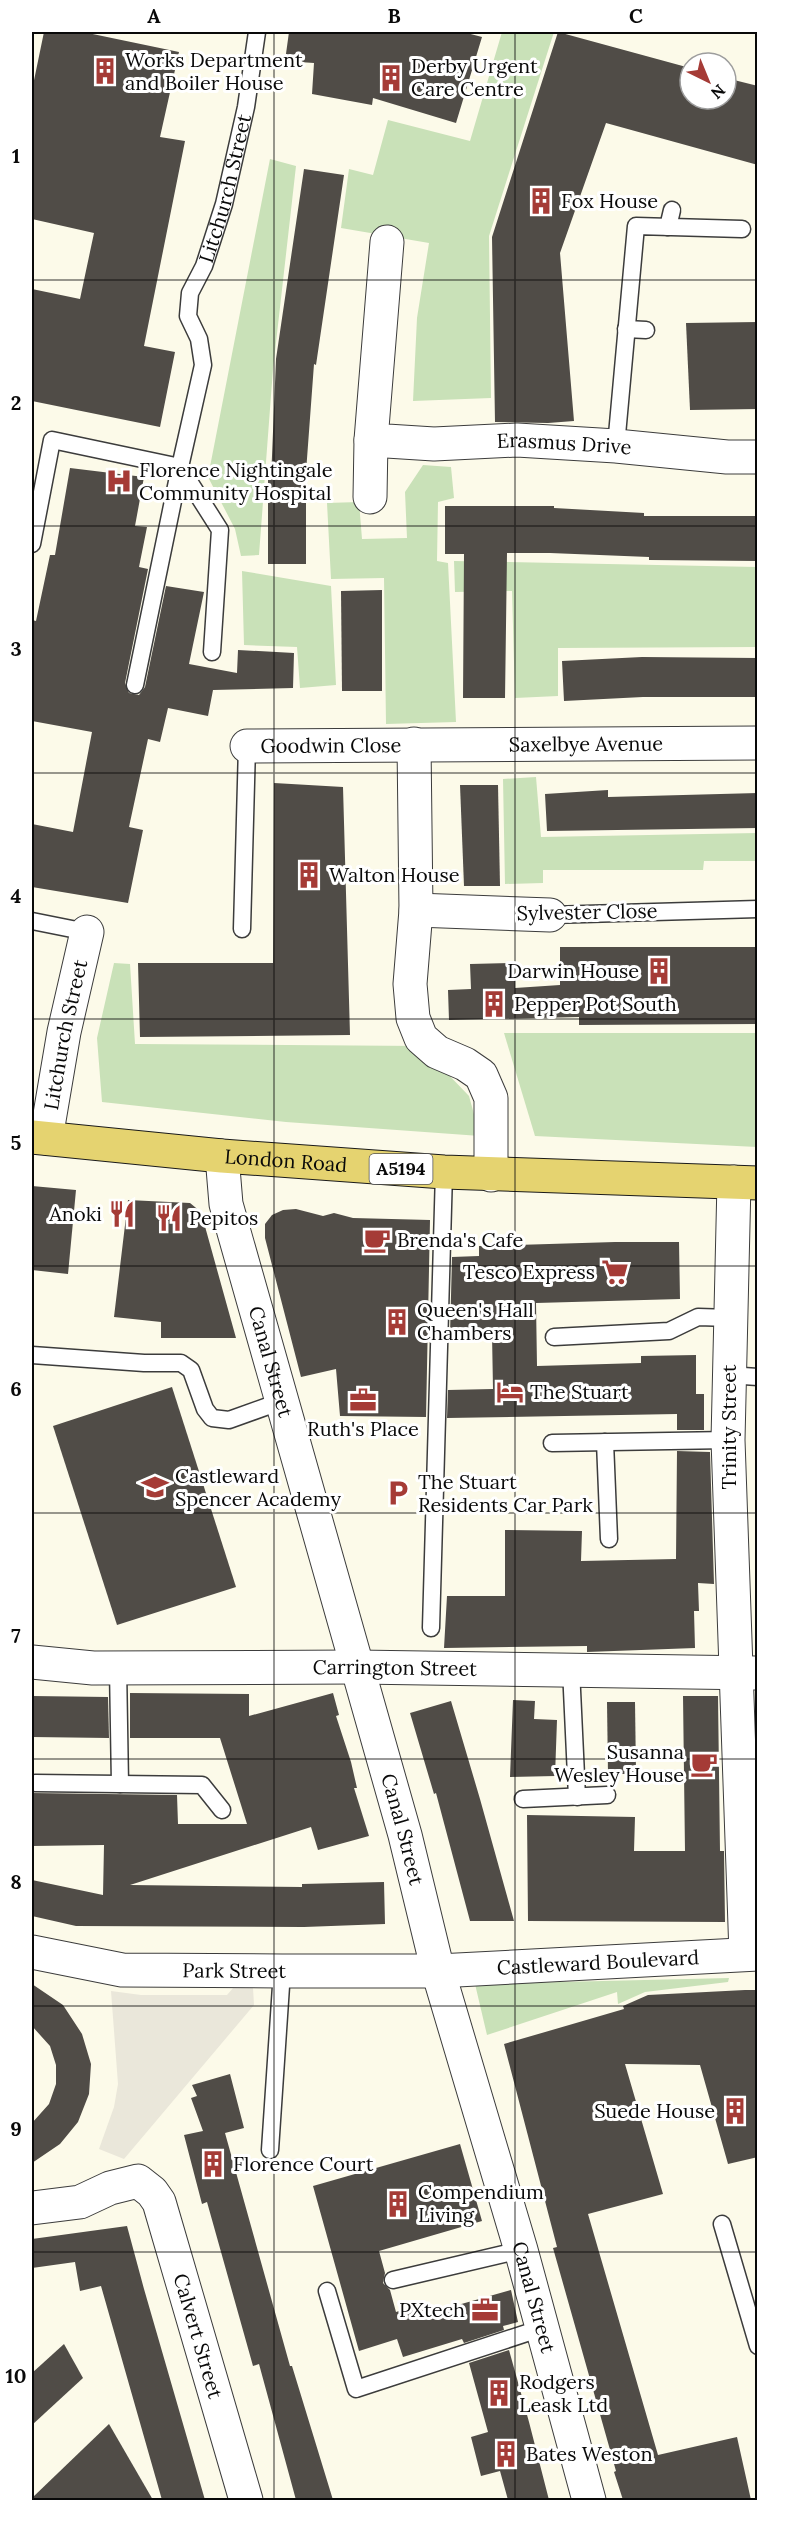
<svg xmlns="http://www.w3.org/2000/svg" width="789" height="2532" font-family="Lora,serif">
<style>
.green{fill:#c9e1b8}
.plaza{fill:#eae7da}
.building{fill:#504c47}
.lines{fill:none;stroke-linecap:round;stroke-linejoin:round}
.lane-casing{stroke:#3c3c3c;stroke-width:19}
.street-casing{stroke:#3c3c3c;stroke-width:35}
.primary-casing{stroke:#1a1a1a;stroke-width:35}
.lane{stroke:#fff;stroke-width:16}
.street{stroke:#fff;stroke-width:33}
.primary{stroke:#e5d370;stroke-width:33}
.grid{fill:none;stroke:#090909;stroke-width:1.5;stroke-opacity:0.55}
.labels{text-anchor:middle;stroke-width:6;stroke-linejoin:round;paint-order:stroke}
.shield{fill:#fff;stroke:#535353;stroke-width:1.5}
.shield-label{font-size:18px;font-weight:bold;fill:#090909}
.poi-label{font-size:20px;fill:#090909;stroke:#fff;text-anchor:start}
.street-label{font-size:20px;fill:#090909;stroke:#fff}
.neatline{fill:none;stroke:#090909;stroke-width:2}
.grid-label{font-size:20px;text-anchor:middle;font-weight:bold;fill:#090909}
</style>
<rect width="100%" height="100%" fill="#fcfae9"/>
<g class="green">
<polygon points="502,32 554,32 489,236 491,398 413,401 417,318 429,243 341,228 349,169 373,175 388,120 470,141"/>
<polygon points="270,159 296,166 273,369 259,555 241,556 235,529 208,477"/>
<polygon points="423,465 451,467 454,498 438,502 437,561 448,563 456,722 386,724 384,578 331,579 327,503 359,502 362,539 407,538 405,492"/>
<polygon points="454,561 757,567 757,647 558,648 558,696 515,698 512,591 455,592"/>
<polygon points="242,571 331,586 336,685 300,688 297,647 244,645"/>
<polygon points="536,777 541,837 757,833 757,861 704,861 703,870 543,870 543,883 505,884 503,779"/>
<polygon points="114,963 130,964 135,1044 421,1046 469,1096 480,1136 286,1122 102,1102 97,1038"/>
<polygon points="504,1033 757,1033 757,1147 535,1136"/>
<polygon points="729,1978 728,1982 645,1992 618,2004 617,1992 487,2035 475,1984"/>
</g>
<polygon class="plaza" points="234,1987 253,1988 254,2005 124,2159 99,2149 114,2107 118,2084 111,1991 141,1995 227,1995"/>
<g class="building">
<polygon points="44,32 83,32 179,52 160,137 185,141 144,346 175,352 160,427 32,401 32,289 80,299 94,233 32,219 32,90"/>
<polygon points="289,32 463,32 482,37 456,123 373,98 372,105 312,94 314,63 285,61"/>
<polygon points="558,32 690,68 690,99 726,99 726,78 758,86 758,165 606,123 560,253 574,421 548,423 495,422 492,237"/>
<polygon points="304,169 344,175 316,365 314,364 306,472 306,564 268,564 268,480 271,480 276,359"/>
<polygon points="758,322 758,409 690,410 686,323"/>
<polygon points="70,468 144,477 135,526 147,527 139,567 148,569 125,683 129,693 139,695 145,687 166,586 204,592 189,664 237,673 238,650 294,653 293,688 213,690 208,716 168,708 160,742 148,739 129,827 143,830 128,903 32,887 32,824 73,832 92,732 32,721 32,620 36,621 50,555 55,555"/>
<polygon points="445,506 554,506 554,508 644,513 644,516 758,516 758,561 649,560 649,557 550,553 507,553 505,698 463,698 464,554 445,554"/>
<polygon points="382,590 382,691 342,691 341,591"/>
<polygon points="642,657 758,658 758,697 643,697 564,701 562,661"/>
<polygon points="274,783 343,787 350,1035 140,1037 138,963 273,963"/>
<polygon points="460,785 498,785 500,886 464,886"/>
<polygon points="608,790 608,797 758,793 758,828 547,831 545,794"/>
<polygon points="560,947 758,947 758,1024 579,1025 579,1017 449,1020 448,990 471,989 470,964 515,963 515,988 560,985"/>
<polygon points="32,1186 76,1190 68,1274 32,1270"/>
<polygon points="128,1200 190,1203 201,1212 236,1338 161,1338 161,1322 114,1317"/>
<polygon points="296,1209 323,1216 334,1213 353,1218 430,1220 426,1417 340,1416 336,1369 301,1377 265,1238 265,1224 272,1215 283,1210"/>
<polygon points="615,1242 679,1242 680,1299 536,1303 537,1366 641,1363 641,1356 696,1355 696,1394 704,1394 704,1430 677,1430 677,1414 447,1418 448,1390 493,1389 492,1334 450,1335 452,1257 479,1256 479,1246"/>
<polygon points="172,1387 236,1587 117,1625 53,1426"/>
<polygon points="677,1451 710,1452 714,1584 698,1583 699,1611 694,1611 695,1648 587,1652 587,1646 444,1648 447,1596 505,1596 505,1530 582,1531 581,1561 676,1559"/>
<polygon points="130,1693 249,1694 249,1716 333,1693 339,1715 336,1716 351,1762 357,1788 354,1788 369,1836 318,1850 311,1827 130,1885 302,1887 302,1884 384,1882 385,1924 304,1927 76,1926 32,1916 32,1880 103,1895 104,1845 32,1846 32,1793 177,1795 178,1824 247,1824 220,1738 130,1738"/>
<polygon points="32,1696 108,1697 109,1738 32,1737"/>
<polygon points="683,1696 718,1696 720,1851 724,1851 725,1922 528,1921 527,1815 635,1817 634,1851 685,1851"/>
<polygon points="513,1700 535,1701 534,1719 557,1720 555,1776 510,1777"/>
<polygon points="451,1701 480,1799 514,1921 470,1921 436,1793 434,1794 410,1713"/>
<polygon points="607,1702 635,1702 636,1774 608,1774"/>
<polygon points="32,1984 63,2005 82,2034 91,2064 89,2094 78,2122 60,2144 32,2163 32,2123 49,2104 56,2084 56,2065 50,2046 32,2026"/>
<polygon points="745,1990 758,1990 758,2157 728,2164 700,2065 625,2064 663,2194 588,2214 658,2455 737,2437 751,2500 623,2500 614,2472 616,2471 553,2248 557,2247 504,2044 624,2009 623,2006 648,1995"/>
<polygon points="230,2074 244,2128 225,2133 290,2366 292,2366 333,2500 296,2500 259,2364 253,2366 207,2202 202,2204 184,2135 203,2131 191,2098 197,2096 192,2085"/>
<polygon points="460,2144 482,2221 379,2251 385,2273 383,2283 390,2290 396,2312 424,2303 426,2314 511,2290 518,2322 503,2326 504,2330 464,2343 462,2339 403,2357 397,2339 359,2351 313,2186"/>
<polygon points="127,2226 144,2289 205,2500 162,2500 101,2286 80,2291 75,2262 32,2268 32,2239"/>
<polygon points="64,2344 83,2378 32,2425 32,2373"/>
<polygon points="509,2350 529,2422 549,2500 508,2500 500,2471 481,2476 471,2437 488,2432 469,2363"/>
<polygon points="109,2424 153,2500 32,2500 32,2498"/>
</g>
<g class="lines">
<defs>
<g id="lane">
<polyline points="668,227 672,210"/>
<polyline points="626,329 646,330"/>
<polyline points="616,446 636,226 742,229"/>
<polyline points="32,544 52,440 180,467 220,530 212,652"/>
<path id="s1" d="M135,685L180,467L203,365L199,339L188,316L190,293L204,266L224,204L246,107L257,32"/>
<polyline points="550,915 758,909"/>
<polyline points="32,921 87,932"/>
<polyline points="242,929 247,746"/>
<polyline points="554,1337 669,1331 698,1317 730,1318"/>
<polyline points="32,1355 144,1363 181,1363 191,1370 205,1409 212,1418 229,1420 282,1401"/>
<polyline points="728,1375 758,1377"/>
<polyline points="605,1442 609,1539"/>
<polyline points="552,1443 728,1440"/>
<polyline points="431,1628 444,1172"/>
<polyline points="118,1667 120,1784"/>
<polyline points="571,1669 577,1797"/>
<polyline points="35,1783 202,1785 222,1810"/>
<polyline points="523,1799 607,1795"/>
<polyline points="270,2150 282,1971"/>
<polyline points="722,2224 758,2346"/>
<polyline points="393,2280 521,2250"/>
<polyline points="327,2291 356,2389 542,2328"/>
</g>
<g id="street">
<path id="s2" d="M387,242L371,440L434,444L517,440L616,446L727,457H758"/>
<polyline points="370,497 371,440"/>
<polyline points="414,744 416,910 410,984 413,1018 421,1038 437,1052 465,1064 481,1075 491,1098 491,1175"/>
<path id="s3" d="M247,746L758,743"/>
<polyline points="416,910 550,915"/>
<path id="s4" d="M46,1138L64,1032L87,932"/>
<path id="s5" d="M222,1156L226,1204L405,1835L438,1971L521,2250L589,2500"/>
<polyline points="734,1182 728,1440 746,1954"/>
<path id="s6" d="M32,1662L93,1668L357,1667L756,1673"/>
<path id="s7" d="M32,1952L122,1970L282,1971H438L758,1954"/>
<path id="s8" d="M32,2208L80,2202L110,2188L138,2181L152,2192L159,2202L246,2500"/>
</g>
<g id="primary">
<path id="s9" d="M32,1137L222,1156L444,1172L758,1183"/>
</g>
</defs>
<use href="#lane" class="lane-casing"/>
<use href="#street" class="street-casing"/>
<use href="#primary" class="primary-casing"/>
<use href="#lane" class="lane"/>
<use href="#street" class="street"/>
<use href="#primary" class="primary"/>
</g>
<path class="grid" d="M274,32V2500M515,32V2500M32,280H758M32,526H758M32,773H758M32,1019H758M32,1266H758M32,1513H758M32,1759H758M32,2006H758M32,2252H758"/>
<defs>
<symbol id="building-bare" viewBox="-9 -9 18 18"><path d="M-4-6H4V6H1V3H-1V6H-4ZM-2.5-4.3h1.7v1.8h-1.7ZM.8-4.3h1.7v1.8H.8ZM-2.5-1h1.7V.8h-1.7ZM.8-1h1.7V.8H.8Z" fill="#a53b36" stroke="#fff" stroke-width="2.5" paint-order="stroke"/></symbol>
<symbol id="hospital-bare" viewBox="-9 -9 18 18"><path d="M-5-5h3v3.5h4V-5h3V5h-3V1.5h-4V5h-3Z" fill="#a53b36" stroke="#fff" stroke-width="2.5" paint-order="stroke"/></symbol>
<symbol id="restaurant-bare" viewBox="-9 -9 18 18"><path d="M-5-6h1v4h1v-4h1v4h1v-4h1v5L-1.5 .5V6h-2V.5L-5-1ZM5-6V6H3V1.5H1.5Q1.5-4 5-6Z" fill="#a53b36" stroke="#fff" stroke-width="2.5" paint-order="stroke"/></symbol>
<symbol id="cafe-bare" viewBox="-9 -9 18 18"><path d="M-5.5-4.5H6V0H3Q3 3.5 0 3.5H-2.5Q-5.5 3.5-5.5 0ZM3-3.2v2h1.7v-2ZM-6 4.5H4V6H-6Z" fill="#a53b36" stroke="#fff" stroke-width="2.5" paint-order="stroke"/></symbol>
<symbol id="supermarket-bare" viewBox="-9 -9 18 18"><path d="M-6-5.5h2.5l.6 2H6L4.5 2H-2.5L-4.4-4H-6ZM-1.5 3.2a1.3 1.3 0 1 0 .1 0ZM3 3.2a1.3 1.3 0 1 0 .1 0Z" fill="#a53b36" stroke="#fff" stroke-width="2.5" paint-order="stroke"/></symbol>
<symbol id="hotel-bare" viewBox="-9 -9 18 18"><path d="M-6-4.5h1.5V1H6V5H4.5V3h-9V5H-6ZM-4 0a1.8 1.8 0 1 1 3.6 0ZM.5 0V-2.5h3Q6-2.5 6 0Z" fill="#a53b36" stroke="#fff" stroke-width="2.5" paint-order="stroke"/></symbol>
<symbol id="office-bare" viewBox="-9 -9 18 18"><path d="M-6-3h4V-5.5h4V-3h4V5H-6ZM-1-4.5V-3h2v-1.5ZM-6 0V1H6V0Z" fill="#a53b36" stroke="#fff" stroke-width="2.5" paint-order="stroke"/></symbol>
<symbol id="school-bare" viewBox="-9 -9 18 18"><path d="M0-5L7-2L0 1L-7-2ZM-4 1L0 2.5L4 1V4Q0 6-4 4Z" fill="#a53b36" stroke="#fff" stroke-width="2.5" paint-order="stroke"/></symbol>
<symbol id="parking-bare" viewBox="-9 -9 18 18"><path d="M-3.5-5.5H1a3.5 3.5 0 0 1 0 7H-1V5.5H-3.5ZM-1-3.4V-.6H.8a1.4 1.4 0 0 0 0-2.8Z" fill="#a53b36" stroke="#fff" stroke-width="2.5" paint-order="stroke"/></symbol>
</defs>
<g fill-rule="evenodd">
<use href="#building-bare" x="86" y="52" width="38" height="38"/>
<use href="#building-bare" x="372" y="59" width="38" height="38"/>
<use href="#building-bare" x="522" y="182" width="38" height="38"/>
<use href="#hospital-bare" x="100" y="462" width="38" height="38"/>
<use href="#building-bare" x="290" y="856" width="38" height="38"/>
<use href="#building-bare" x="640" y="952" width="38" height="38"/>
<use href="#building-bare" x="475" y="985" width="38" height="38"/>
<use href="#restaurant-bare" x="103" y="1195" width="38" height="38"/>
<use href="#restaurant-bare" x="150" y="1199" width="38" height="38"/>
<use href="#cafe-bare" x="358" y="1221" width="38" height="38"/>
<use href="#supermarket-bare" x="596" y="1253" width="38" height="38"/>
<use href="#building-bare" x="378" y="1303" width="38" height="38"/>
<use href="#hotel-bare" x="491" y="1373" width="38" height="38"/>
<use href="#office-bare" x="344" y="1381" width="38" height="38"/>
<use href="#school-bare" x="136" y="1468" width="38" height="38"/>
<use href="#parking-bare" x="379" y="1474" width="38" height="38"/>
<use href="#cafe-bare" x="685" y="1745" width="38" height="38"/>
<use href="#building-bare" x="716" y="2092" width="38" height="38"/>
<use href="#building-bare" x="194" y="2145" width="38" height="38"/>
<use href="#building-bare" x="379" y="2185" width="38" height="38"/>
<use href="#office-bare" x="466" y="2291" width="38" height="38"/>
<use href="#building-bare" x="480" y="2374" width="38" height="38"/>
<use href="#building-bare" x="487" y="2435" width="38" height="38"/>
</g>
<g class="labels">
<rect class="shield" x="369.5" y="1154" width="63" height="30" rx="4.5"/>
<g class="shield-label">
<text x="401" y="1175">A5194</text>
</g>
<g class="poi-label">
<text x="125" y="67">Works Department<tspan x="125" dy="23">and Boiler House</tspan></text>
<text x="411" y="73">Derby Urgent<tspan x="411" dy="23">Care Centre</tspan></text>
<text x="561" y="208">Fox House</text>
<text x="139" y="477">Florence Nightingale<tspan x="139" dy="23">Community Hospital</tspan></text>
<text x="329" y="882">Walton House</text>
<text x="639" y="978" text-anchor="end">Darwin House</text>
<text x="514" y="1011">Pepper Pot South</text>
<text x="102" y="1221" text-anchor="end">Anoki</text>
<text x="189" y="1225">Pepitos</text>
<text x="397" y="1247">Brenda's Cafe</text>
<text x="595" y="1279" text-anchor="end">Tesco Express</text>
<text x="417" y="1317">Queen's Hall<tspan x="417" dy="23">Chambers</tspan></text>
<text x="530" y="1399">The Stuart</text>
<text x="363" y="1436" text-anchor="middle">Ruth's Place</text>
<text x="175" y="1483">Castleward<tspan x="175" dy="23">Spencer Academy</tspan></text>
<text x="418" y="1489">The Stuart<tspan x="418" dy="23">Residents Car Park</tspan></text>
<text x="684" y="1759" text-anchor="end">Susanna<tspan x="684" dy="23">Wesley House</tspan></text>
<text x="715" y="2118" text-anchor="end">Suede House</text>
<text x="233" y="2171">Florence Court</text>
<text x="418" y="2199">Compendium<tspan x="418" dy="23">Living</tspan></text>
<text x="465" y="2317" text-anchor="end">PXtech</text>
<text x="519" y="2389">Rodgers<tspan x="519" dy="23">Leask Ltd</tspan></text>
<text x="526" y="2461">Bates Weston</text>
</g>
<g class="street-label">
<text dy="7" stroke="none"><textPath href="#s1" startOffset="513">Litchurch Street</textPath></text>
<text dy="7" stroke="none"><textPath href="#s2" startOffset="392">Erasmus Drive</textPath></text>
<text dy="7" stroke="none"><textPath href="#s3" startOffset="339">Saxelbye Avenue</textPath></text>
<text dy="7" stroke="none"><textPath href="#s3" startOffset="84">Goodwin Close</textPath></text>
<text transform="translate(587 912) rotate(-1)" y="7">Sylvester Close</text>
<text dy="7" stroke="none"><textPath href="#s4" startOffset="105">Litchurch Street</textPath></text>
<text dy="7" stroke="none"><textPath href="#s9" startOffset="255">London Road</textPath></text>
<text dy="7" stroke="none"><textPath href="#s5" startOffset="212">Canal Street</textPath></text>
<text transform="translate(729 1427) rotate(-90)" y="7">Trinity Street</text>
<text dy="7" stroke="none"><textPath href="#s6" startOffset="363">Carrington Street</textPath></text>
<text dy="7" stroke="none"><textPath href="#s5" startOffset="698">Canal Street</textPath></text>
<text dy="7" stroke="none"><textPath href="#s7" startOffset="568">Castleward Boulevard</textPath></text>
<text dy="7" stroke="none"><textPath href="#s7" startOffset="204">Park Street</textPath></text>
<text dy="7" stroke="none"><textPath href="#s5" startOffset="1184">Canal Street</textPath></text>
<text dy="7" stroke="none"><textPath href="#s8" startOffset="280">Calvert Street</textPath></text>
</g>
</g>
<rect width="789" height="2532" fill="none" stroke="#ffffff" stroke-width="66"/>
<g transform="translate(708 81) rotate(137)"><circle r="28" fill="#ffffff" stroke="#9d9d9d" stroke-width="1.5"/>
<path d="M0-4.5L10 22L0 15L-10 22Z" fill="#a53b36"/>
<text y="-9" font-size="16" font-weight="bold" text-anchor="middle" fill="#090909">N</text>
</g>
<rect x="33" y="33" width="723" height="2466" class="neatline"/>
<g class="grid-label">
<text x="154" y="23">A</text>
<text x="394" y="23">B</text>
<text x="636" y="23">C</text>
<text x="16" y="163">1</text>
<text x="16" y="410">2</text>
<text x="16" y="656">3</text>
<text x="16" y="903">4</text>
<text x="16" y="1150">5</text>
<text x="16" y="1396">6</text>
<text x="16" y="1643">7</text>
<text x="16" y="1889">8</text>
<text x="16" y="2136">9</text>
<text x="16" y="2383">10</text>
</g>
</svg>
